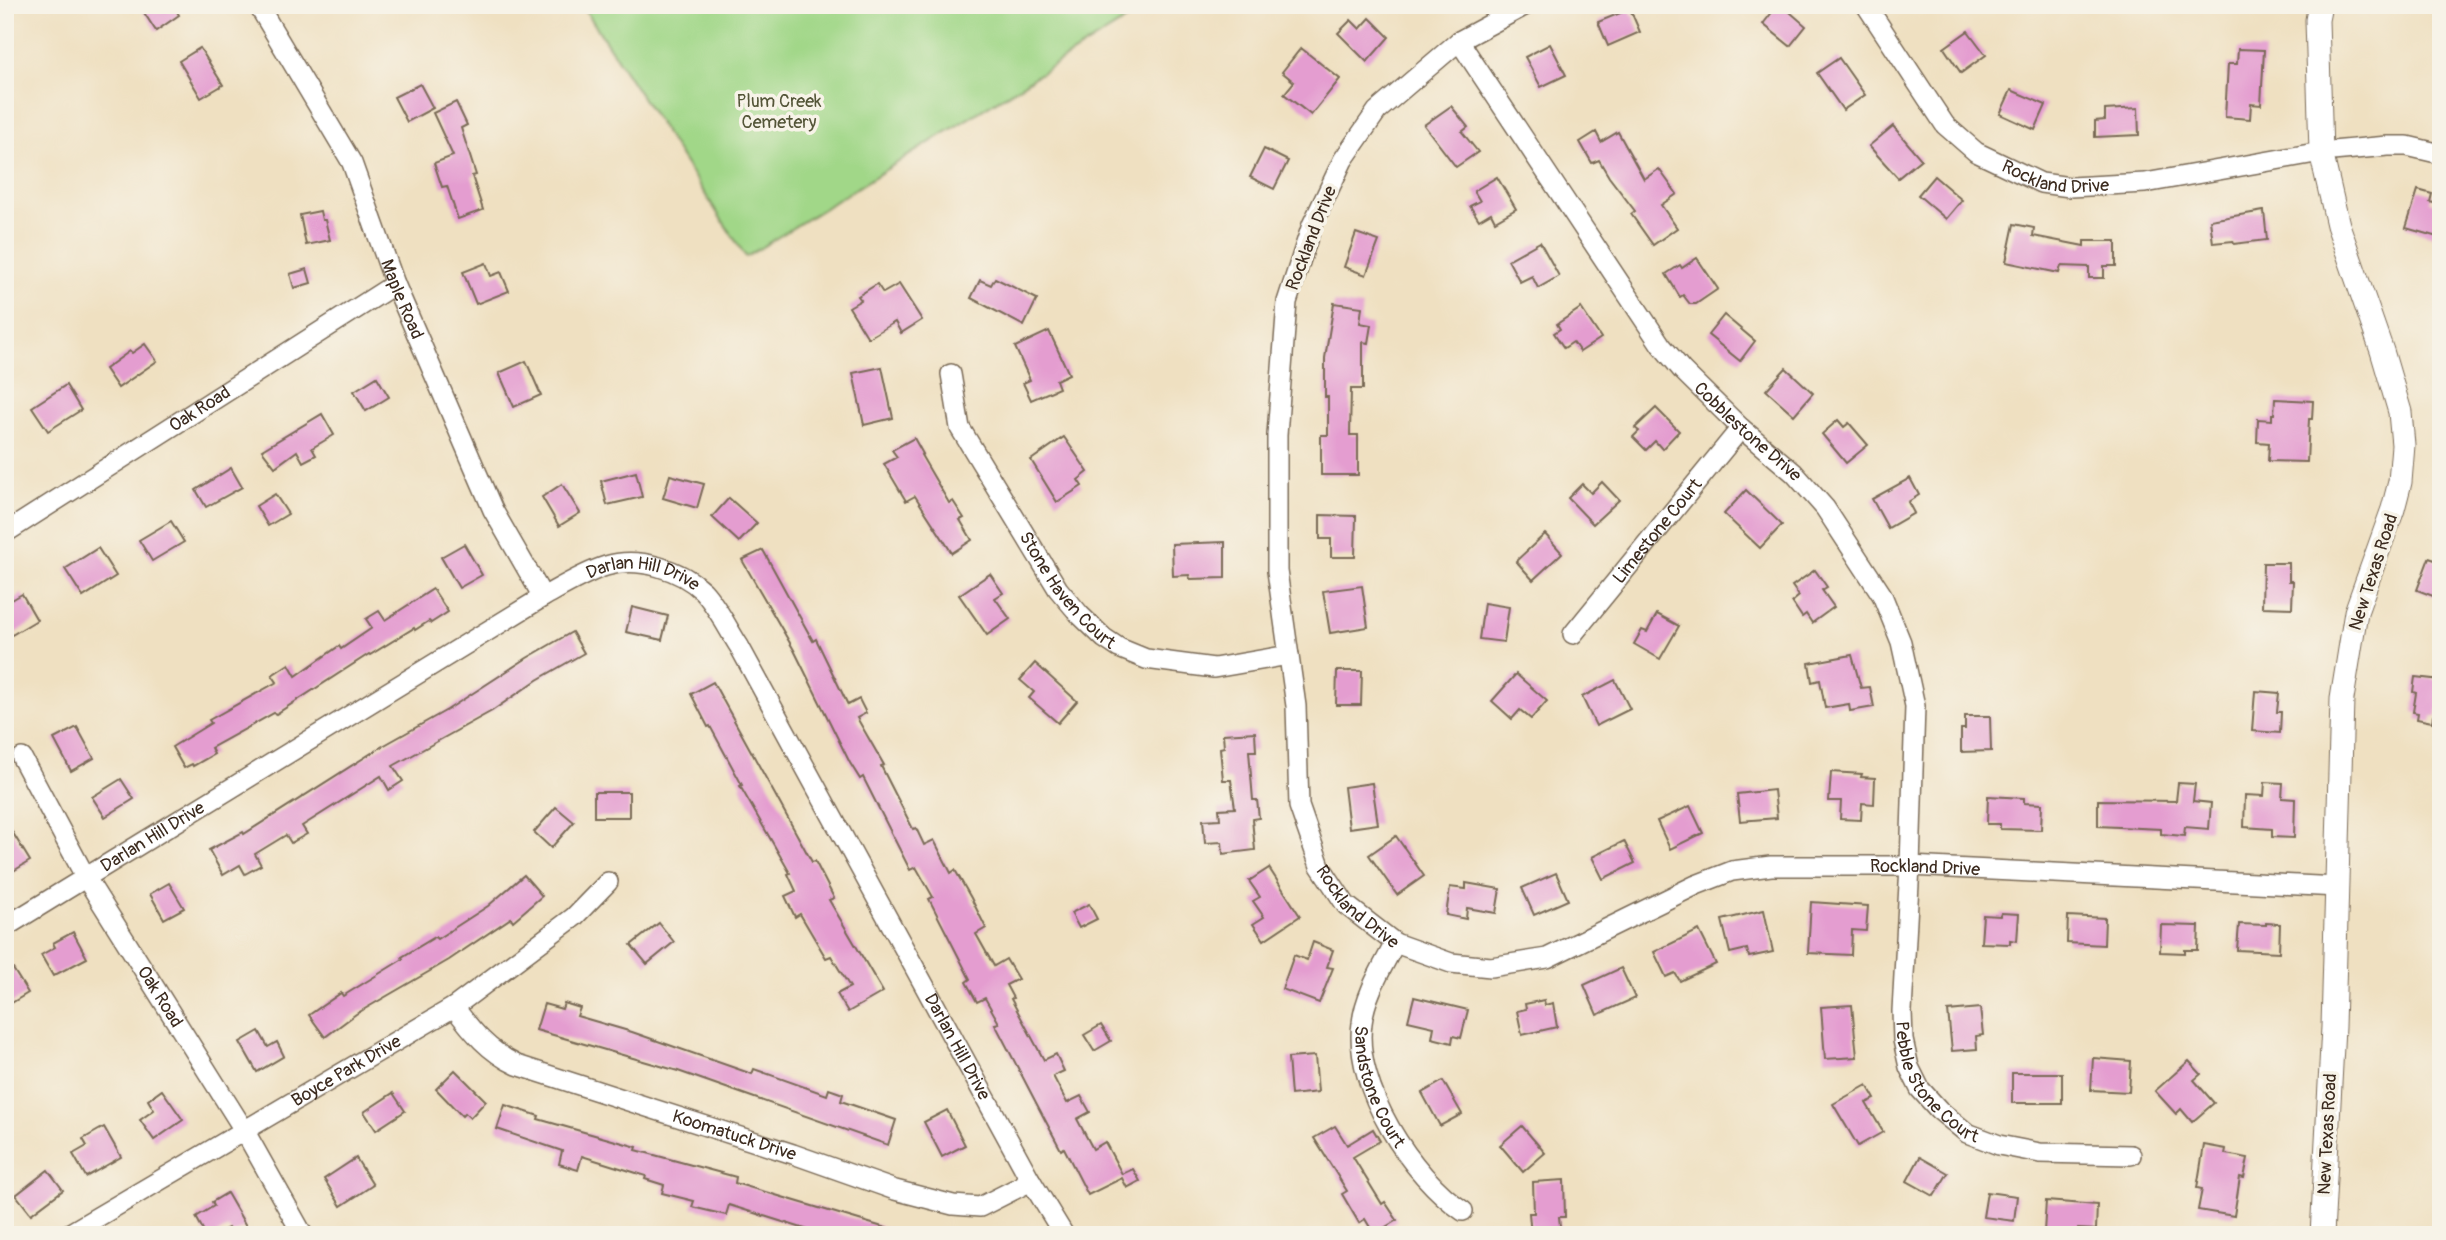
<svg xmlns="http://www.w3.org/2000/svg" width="2446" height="1240" font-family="Pangolin,sans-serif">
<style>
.green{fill:#a1d788;stroke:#6e8053;stroke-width:2}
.building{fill:#e49dd0}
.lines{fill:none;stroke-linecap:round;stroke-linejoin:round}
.minor-casing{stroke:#7a6a57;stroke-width:22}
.major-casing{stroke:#7a6a57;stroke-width:25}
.minor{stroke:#fff;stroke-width:19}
.major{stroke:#fff;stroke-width:23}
.labels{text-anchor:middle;stroke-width:7;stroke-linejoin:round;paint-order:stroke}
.park-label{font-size:18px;fill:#545538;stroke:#f7f3e8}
.street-label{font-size:18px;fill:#3b2a1e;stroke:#f7f3e8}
</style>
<rect width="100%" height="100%" fill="#f7f3e8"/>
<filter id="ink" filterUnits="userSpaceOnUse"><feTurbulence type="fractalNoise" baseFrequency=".0143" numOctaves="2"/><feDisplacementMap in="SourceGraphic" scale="14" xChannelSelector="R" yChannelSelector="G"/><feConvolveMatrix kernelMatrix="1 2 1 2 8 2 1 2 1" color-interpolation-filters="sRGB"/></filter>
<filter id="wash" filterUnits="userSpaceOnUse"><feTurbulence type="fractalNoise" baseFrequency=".00686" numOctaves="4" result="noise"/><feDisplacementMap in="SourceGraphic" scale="28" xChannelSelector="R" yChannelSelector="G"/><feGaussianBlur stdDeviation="1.57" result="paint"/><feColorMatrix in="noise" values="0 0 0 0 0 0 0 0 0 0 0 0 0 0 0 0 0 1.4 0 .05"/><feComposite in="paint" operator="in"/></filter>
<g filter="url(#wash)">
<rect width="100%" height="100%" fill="#efe0c1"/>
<polygon class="green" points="582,5 1150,5 746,257"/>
<g id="blocks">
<g class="building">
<polygon points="139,5 173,5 179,15 156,31"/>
<polygon points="1777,6 1783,6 1806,26 1790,46 1763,24"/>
<polygon points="1630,9 1640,32 1608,46 1598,22"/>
<polygon points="1370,18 1389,37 1367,62 1338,33 1351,20 1360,29"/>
<polygon points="1968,31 1986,55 1961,73 1944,48"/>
<polygon points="1550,44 1566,75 1541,87 1525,57"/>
<polygon points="200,48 223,85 201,98 179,61"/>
<polygon points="1301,48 1340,79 1311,115 1284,94 1294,82 1282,72"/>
<polygon points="2238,49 2264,50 2261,105 2251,104 2250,119 2225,117 2228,64 2237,64"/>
<polygon points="1839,58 1865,95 1843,110 1817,73"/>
<polygon points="420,84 433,108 407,122 394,97"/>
<polygon points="2011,90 2046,105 2035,130 2000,114"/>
<polygon points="456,102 467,125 461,128 476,175 472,176 483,210 458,219 447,186 442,187 434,163 453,156 433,113"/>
<polygon points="1451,106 1468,127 1462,132 1478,152 1456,167 1424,125"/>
<polygon points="2138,108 2139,135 2095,137 2095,121 2105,120 2105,110"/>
<polygon points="1893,126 1921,159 1898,178 1869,146"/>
<polygon points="1596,132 1601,142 1618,132 1644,179 1659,169 1677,194 1661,205 1677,228 1653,245 1631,214 1635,211 1609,177 1599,160 1592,163 1580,142"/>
<polygon points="1264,149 1288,161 1274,189 1250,177"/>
<polygon points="1934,176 1962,200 1946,219 1918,195"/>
<polygon points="1497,177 1516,209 1495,221 1491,213 1479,220 1470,206 1480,201 1474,191"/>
<polygon points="2418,190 2432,194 2430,202 2441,205 2441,238 2406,228"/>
<polygon points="320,211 322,220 325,220 330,240 306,245 300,215"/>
<polygon points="2264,211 2267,240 2234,244 2233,241 2213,243 2210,220"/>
<polygon points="2014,224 2034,228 2033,236 2084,246 2084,241 2116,241 2116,266 2104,266 2104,278 2089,278 2089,267 2061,266 2059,273 2006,262"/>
<polygon points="1356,233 1379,241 1366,275 1344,267"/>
<polygon points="1540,242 1559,276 1538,288 1532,276 1520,282 1508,260"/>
<polygon points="1697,258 1718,289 1696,304 1690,304 1683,295 1680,297 1666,274 1680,265 1682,268"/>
<polygon points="486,263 491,276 501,272 509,291 476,304 463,272"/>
<polygon points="307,269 311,283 294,288 290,274"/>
<polygon points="995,278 1037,299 1024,326 971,298 980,280 991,285"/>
<polygon points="877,284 883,293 899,284 922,320 901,333 895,322 868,338 849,307 861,300 858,296"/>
<polygon points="1334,303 1362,307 1360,323 1371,325 1368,343 1363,342 1363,389 1351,389 1350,435 1358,435 1358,475 1321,475 1321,435 1328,435 1328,397 1325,397 1325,358"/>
<polygon points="1581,308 1601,338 1580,352 1573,342 1564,348 1554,333 1560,329 1557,324"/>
<polygon points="1724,315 1755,341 1740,361 1708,335"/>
<polygon points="1049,331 1069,374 1056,380 1059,388 1031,400 1023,383 1030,380 1015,347"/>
<polygon points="145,344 157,361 118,388 105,369 130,351 132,353"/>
<polygon points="526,361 541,395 514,407 499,373"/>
<polygon points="882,367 893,418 864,425 853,373"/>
<polygon points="1786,368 1813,393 1794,415 1766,390"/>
<polygon points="377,377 389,397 366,411 354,391"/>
<polygon points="66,385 81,410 48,431 32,407"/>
<polygon points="2275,399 2313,401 2312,419 2309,419 2307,462 2268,461 2269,443 2257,442 2258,419 2272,420 2272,414 2274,414"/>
<polygon points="1656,408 1679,431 1662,449 1655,441 1646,450 1633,437 1639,431 1635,428"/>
<polygon points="322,414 334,435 312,448 316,455 303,462 297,451 275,467 262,450"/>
<polygon points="1838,420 1844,427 1849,423 1868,445 1846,463 1822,434"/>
<polygon points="1064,437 1088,472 1078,480 1082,486 1057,502 1031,460"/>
<polygon points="914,438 923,454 921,455 949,503 953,501 964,518 960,520 972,540 952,553 915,496 906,501 884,464 897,457 892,450"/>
<polygon points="231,468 242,487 206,507 196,490"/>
<polygon points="636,472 642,497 607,505 601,481"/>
<polygon points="670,475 704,484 697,508 663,498"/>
<polygon points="1910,478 1919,495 1908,502 1914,513 1888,528 1872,499"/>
<polygon points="1602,482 1619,500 1593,524 1568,498 1582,484 1591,493"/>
<polygon points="562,484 580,513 559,526 542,497"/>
<polygon points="1746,490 1782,525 1760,548 1724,514"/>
<polygon points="275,494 288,514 268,526 256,506"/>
<polygon points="729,498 757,523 739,542 712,517"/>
<polygon points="1320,515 1356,516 1355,557 1331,557 1331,539 1320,539"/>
<polygon points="171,521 184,542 152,561 139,540"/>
<polygon points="1545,534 1562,553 1533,580 1516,561"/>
<polygon points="1225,542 1225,578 1190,579 1189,575 1173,576 1172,544"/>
<polygon points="464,544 482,575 459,588 441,557"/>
<polygon points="98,548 116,576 83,597 65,569"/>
<polygon points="763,550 813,641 816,639 848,705 859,699 866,713 857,718 884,765 881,766 913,829 916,828 924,845 934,840 951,873 955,870 971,898 986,928 976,934 994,966 1006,959 1018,979 1006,985 1013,998 1011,999 1044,1060 1056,1054 1064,1071 1053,1076 1067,1103 1081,1096 1090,1112 1077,1119 1093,1149 1105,1142 1122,1174 1133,1169 1140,1181 1127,1188 1122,1178 1088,1195 1064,1148 1061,1150 1043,1116 995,1024 999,1023 985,998 977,1002 966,982 970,979 929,899 933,897 916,867 910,870 863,777 860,779 850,763 794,650 742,560"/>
<polygon points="2429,558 2441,562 2441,599 2417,590"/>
<polygon points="2263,563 2289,563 2289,581 2293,581 2292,608 2262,607"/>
<polygon points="1815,570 1827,587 1822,590 1834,607 1812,623 1806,614 1802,617 1792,602 1799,596 1792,586"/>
<polygon points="990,574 1003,593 995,598 1010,619 987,635 959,595"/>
<polygon points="1362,586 1368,627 1330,633 1323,591"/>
<polygon points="433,589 448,612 431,623 429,621 415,630 414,628 370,655 369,654 276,714 274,713 211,748 214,754 193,766 192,764 184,768 172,747 211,723 209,720 277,682 272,675 289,664 296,676 339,646 341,649 372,628 366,619 379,611 385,620"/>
<polygon points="22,594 37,620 5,639 5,604"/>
<polygon points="1484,603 1509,607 1504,642 1479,639"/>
<polygon points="632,607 668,616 662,640 626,632"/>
<polygon points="1657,614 1679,626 1660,659 1634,644 1642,630 1647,632"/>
<polygon points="572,632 584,653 537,680 492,711 393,766 403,781 389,790 381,776 302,826 307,834 291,843 286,835 255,854 261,865 245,874 240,865 223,875 209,850 243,832 244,834 381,747 447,710 527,658"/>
<polygon points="1852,655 1861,688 1870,687 1874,707 1850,711 1849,704 1825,708 1820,680 1812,682 1809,663"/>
<polygon points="1035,663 1077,701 1058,723 1029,698 1034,692 1020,680"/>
<polygon points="1337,671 1362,671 1361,705 1336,705"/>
<polygon points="1516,674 1547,701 1531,719 1520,710 1512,719 1492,701"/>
<polygon points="2415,677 2441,680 2437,716 2433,716 2432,722 2417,719 2418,713 2413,712 2416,693 2413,692"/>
<polygon points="1615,680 1630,709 1596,726 1582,697"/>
<polygon points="713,682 812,862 815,861 834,898 829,900 883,992 848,1012 837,994 850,987 831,956 826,958 800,914 795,917 785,896 796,891 788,874 790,873 740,786 742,785 710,726 708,727 691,694"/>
<polygon points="2255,691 2279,693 2277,712 2281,712 2280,733 2252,731"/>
<polygon points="1965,716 1990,716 1991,751 1961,752 1961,729 1965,729"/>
<polygon points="77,727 94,758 71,771 54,739"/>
<polygon points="1255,732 1256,751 1249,751 1253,800 1257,800 1259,818 1252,819 1255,850 1223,854 1222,842 1205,843 1203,820 1220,819 1219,809 1235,808 1231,780 1223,780 1220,748 1224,747 1223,734"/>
<polygon points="1831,772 1862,774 1861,777 1875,778 1874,804 1862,803 1861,820 1840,819 1841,801 1829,801"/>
<polygon points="121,779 134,799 105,817 92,797"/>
<polygon points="2265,782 2283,783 2282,798 2295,799 2294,838 2272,837 2272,829 2244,827 2245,795 2264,796"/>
<polygon points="1372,783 1378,824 1349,828 1344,787"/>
<polygon points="2178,783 2195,784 2193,801 2211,803 2209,829 2185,827 2184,836 2161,834 2161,829 2098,826 2098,800 2176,801"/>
<polygon points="1774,790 1777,818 1740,821 1737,794"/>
<rect x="594" y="792" width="35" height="25"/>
<polygon points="1988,796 2024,798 2024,803 2042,804 2041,830 2000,829 2000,824 1987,824"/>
<polygon points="1690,806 1703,833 1670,849 1657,821"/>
<polygon points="556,807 574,822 551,848 534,832"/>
<polygon points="5,820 30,861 10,873 5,866"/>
<polygon points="1396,836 1424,876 1397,895 1369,855"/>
<polygon points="1624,841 1635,863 1603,879 1592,857"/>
<polygon points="1269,868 1300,916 1264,940 1253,924 1264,917 1253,901 1260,897 1249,881"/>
<polygon points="1556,873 1568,900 1534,915 1522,888"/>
<polygon points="524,875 542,896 513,921 511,918 449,960 356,1014 325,1037 309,1015 341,993 343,996 403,959 402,957 435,937 437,939 488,906"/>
<polygon points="169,883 184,908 164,919 150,894"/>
<polygon points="1466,883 1500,889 1496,913 1467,908 1466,919 1446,915 1450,887 1466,889"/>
<polygon points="1811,902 1868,906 1866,931 1852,930 1851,955 1808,953"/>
<polygon points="1089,904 1097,919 1079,928 1071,913"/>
<polygon points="1764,910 1773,952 1749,957 1747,949 1730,953 1722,920"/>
<polygon points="2001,913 2019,914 2017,941 2010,940 2010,944 1981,943 1983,915 2000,916"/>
<polygon points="2068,916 2105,918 2104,945 2067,943"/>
<polygon points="659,923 674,942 647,964 631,945"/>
<polygon points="2266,923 2280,924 2279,952 2237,950 2239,924 2266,925"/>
<polygon points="2161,925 2199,926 2198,950 2185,950 2185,953 2160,952"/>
<polygon points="1699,930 1716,964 1680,981 1675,973 1666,977 1654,952"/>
<polygon points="73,932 87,958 53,976 41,955 55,947 53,943"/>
<polygon points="1313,942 1333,950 1327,967 1333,968 1319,1003 1282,989 1294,955 1307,960"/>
<polygon points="5,956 28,993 5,1007"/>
<polygon points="1621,968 1635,998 1597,1015 1584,985"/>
<polygon points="1414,997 1468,1010 1461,1038 1453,1036 1452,1043 1432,1038 1434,1027 1408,1021"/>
<polygon points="1544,1000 1545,1005 1553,1003 1557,1027 1522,1035 1517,1011 1526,1009 1525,1004"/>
<polygon points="564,1003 580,1008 577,1016 632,1032 752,1074 754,1069 827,1095 829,1089 843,1094 841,1101 896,1120 888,1145 678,1071 536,1030 544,1004 562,1009"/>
<polygon points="1852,1005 1857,1057 1825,1059 1821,1007"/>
<polygon points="1980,1008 1983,1035 1976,1036 1977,1049 1952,1051 1948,1011"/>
<polygon points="1101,1025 1111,1041 1094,1051 1084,1035"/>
<polygon points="259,1031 268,1047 277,1042 284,1056 257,1072 240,1042"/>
<polygon points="1315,1056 1318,1092 1291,1095 1288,1058"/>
<polygon points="2093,1058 2131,1061 2129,1092 2091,1090"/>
<polygon points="2189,1061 2201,1074 2194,1080 2214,1103 2192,1122 2181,1109 2176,1114 2155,1091"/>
<polygon points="455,1070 486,1101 470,1118 465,1113 462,1116 436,1089"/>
<rect x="2012" y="1073" width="50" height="30"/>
<polygon points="1443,1081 1462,1114 1440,1126 1422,1093"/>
<polygon points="1867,1085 1875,1099 1866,1103 1883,1132 1858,1146 1833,1104"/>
<polygon points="162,1090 183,1120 154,1140 140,1120 154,1110 148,1100"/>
<polygon points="393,1093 405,1111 376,1130 364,1112"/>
<polygon points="505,1105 539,1116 538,1119 637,1147 636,1150 736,1177 735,1183 896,1231 895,1235 824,1235 729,1205 726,1215 692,1207 694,1201 662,1193 664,1185 645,1179 646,1176 582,1156 578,1170 559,1164 562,1151 497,1129"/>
<polygon points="947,1110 965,1145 942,1157 924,1122"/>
<polygon points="1335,1126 1347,1145 1373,1129 1380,1141 1353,1157 1382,1204 1385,1202 1397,1220 1374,1234 1365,1219 1359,1223 1342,1194 1347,1191 1314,1138"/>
<polygon points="1522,1126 1545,1153 1523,1172 1500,1145"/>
<polygon points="104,1127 121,1157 86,1177 73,1154 87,1146 83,1139"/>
<polygon points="2204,1145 2226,1149 2225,1154 2248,1158 2244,1178 2240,1177 2234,1216 2198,1210 2202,1189 2197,1188"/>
<polygon points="1920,1157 1948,1173 1934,1196 1907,1181"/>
<polygon points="356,1158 373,1185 341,1206 324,1179"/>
<polygon points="48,1170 63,1190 31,1214 16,1195"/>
<polygon points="1564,1180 1565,1217 1559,1217 1561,1235 1531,1235 1529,1213 1534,1213 1533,1182"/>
<polygon points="1987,1192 2017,1196 2014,1221 1983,1217"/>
<polygon points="227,1193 246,1226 232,1235 228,1228 215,1235 206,1235 196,1217 214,1206 212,1202"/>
<polygon points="2046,1201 2097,1205 2096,1230 2078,1229 2077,1233 2044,1232"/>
</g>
</g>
</g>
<g filter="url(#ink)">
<use href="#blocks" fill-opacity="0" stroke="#7a6a57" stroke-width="2"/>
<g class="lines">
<defs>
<g id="minor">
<path id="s1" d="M258,5L352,163L395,284L493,510L543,597"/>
<path id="s2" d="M1526,5L1459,41L1377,111L1343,160L1312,225L1287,302L1277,435V571L1296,706L1299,806L1320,866L1346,905L1395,943L1451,963L1491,967L1547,958L1696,885L1732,871L1771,866H1910L2338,887"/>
<path id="s3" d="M1866,5L1945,125L1976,152L2041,183L2070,187L2145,183L2321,152L2388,146H2407L2441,154"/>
<path id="s4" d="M1459,41L1661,345L1682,370L1741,428L1794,473L1825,508L1882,595L1901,642L1915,706L1910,866L1902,1011L1903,1040L1909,1067L1920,1089L1939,1110L1967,1133L1999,1145L2040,1153L2131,1155"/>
<path id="s5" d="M951,374L960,428L1058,589L1080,615L1104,638L1119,648L1146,659L1214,668L1289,655"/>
<path id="s6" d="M5,533L395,284"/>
<path id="s7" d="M1573,634L1741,428"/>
<path id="s8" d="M22,758L86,878L244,1130L303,1235"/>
<path id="s9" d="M5,927L543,597C563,586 584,573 606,566C638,556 680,569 703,591C717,606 728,629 739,646L1031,1181L1064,1235"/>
<path id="s10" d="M1395,943C1382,968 1365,995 1362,1023C1353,1087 1412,1177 1463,1211"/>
<path id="s11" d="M454,1007C472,1031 489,1052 517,1065L793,1154L895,1190L953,1205L980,1207L1031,1181"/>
<path id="s12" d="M67,1235L454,1007L574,917L608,882"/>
</g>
<polyline id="major" points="2320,5 2317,20 2321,152 2338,225 2382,351 2400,412 2403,445 2400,482 2393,509 2356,612 2342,699 2333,1027 2322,1235"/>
</defs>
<use href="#minor" class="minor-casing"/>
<use href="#major" class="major-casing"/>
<use href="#minor" class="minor"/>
<use href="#major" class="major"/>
</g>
</g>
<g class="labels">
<g class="park-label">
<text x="779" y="107">Plum Creek<tspan x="779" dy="21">Cemetery</tspan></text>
</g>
<g class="street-label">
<text dy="6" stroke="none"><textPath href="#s3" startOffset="270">Rockland Drive</textPath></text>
<text transform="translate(1311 238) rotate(-69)" y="6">Rockland Drive</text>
<text dy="6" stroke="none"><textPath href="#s1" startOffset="329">Maple Road</textPath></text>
<text dy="6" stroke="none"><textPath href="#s6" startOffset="231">Oak Road</textPath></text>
<text dy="6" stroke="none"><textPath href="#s4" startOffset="488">Cobblestone Drive</textPath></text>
<text dy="6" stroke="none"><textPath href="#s7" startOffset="133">Limestone Court</textPath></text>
<text transform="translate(2373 572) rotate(-72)" y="6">New Texas Road</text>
<text dy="6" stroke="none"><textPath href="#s9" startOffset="740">Darlan Hill Drive</textPath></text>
<text dy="6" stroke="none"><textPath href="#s5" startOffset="250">Stone Haven Court</textPath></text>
<text dy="6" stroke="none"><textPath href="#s9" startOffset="173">Darlan Hill Drive</textPath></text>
<text dy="6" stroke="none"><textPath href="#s2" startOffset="1629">Rockland Drive</textPath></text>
<text dy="6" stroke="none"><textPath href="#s2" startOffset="1022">Rockland Drive</textPath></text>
<text dy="6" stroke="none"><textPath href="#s8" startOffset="276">Oak Road</textPath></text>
<text dy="6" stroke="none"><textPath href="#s9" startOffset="1328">Darlan Hill Drive</textPath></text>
<text dy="6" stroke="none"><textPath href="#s12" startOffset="324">Boyce Park Drive</textPath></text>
<text dy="6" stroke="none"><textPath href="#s4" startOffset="1206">Pebble Stone Court</textPath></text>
<text dy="6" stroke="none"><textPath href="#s10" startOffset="154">Sandstone Court</textPath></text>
<text transform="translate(2327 1134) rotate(-87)" y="6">New Texas Road</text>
<text dy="6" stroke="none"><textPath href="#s11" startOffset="315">Koomatuck Drive</textPath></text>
</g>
</g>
<rect width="2446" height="1240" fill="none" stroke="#f7f3e8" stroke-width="28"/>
</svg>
